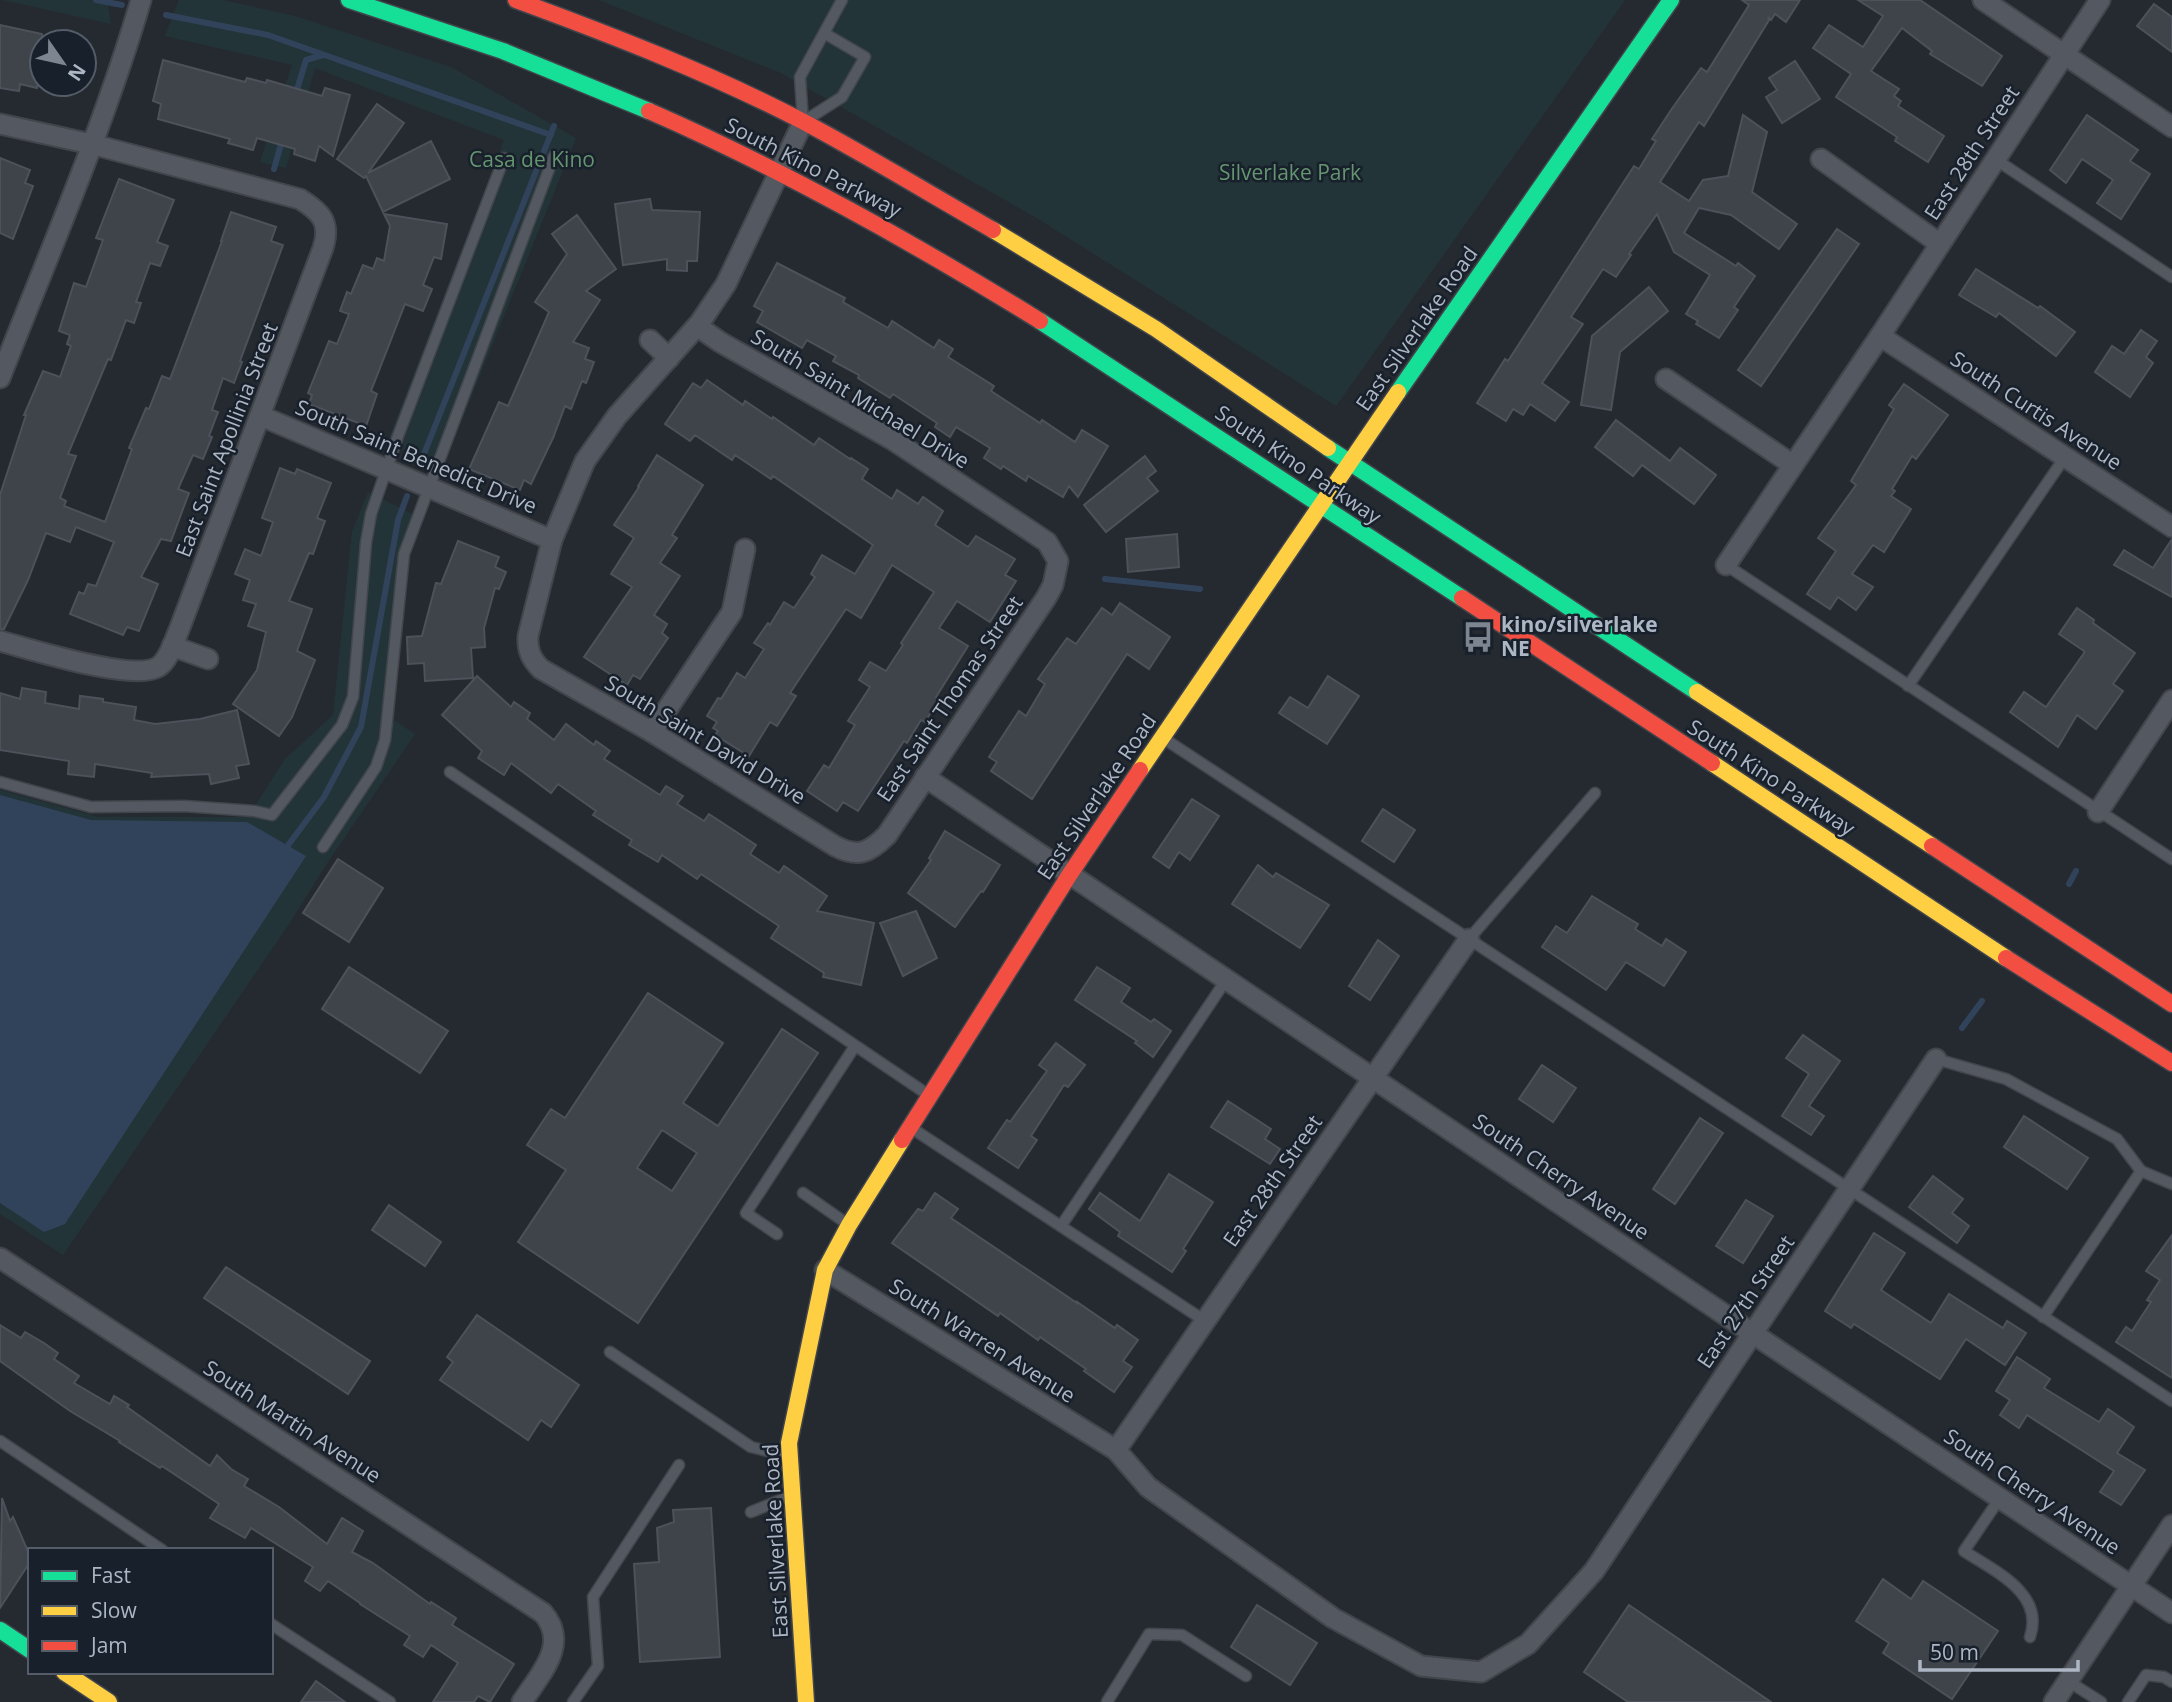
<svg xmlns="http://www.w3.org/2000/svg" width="2172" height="1702" font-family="'Open Sans',sans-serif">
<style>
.green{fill:#223437}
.water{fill:#31435b}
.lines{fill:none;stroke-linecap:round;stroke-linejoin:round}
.stream{stroke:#31435b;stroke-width:6}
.building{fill:#3f434a;stroke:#4c515a;stroke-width:2;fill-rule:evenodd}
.lane-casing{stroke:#42464c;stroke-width:13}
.street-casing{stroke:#42464c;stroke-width:23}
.fast-casing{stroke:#42464c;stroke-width:19}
.slow-casing{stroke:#42464c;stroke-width:19}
.jam-casing{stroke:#42464c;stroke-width:19}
.lane{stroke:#545860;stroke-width:10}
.street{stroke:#545860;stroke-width:19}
.fast{stroke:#16e098;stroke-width:16}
.slow{stroke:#ffcf43;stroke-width:16}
.jam{stroke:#f24e42;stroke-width:16}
.labels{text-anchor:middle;stroke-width:5;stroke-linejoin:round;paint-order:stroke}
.street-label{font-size:21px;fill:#adb6c4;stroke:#18202b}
.park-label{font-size:21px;fill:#659470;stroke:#18202b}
.poi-label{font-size:21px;font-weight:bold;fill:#adb6c4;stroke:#18202b;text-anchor:start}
</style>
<rect width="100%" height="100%" fill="#252a31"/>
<g class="green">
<polygon points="3,0 107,0 111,24"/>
<polygon points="179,0 223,0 295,16 451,67 576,138 443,467 387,443 504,140 315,68 286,168 260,162 292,65 165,36"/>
<polygon points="599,0 1625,0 1336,406 1035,217 781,73"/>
<polygon points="368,492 422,519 406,560 394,720 415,734 326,865 289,924 63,1255 0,1214 0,790 99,817 246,817 255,806 285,759 333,715 352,532"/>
</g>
<polygon class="water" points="0,795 91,820 247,822 306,856 65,1224 44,1232 0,1203"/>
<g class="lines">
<g class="stream">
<polyline points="96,0 122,5"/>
<polyline points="166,15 268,35 551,135"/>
<polyline points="295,96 306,60 323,55"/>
<polyline points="274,169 283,137"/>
<polyline points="420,464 554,126"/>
<polyline points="1105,579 1200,589"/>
<polyline points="283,852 324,797 361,727 398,520 407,496"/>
<polyline points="2069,884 2076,871"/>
<polyline points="1962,1028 1982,1001"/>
</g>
</g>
<g class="building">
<polygon points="1742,0 1800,0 1786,22 1775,14 1771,20 1768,17 1769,20 1704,126 1699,122 1660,182 1689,201 1703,180 1728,176 1743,115 1767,132 1752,192 1797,224 1779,249 1731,215 1699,208 1684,233 1736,266 1738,263 1755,276 1734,307 1738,310 1719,338 1696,324 1698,321 1686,314 1710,275 1674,252 1657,214 1629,254 1631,255 1616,277 1603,269 1571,317 1583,324 1542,383 1569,402 1555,421 1530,404 1523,415 1513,409 1506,421 1477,403 1505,359 1508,361 1634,166 1639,169 1656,141 1652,139 1671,110 1701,68 1707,72 1749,5"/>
<polygon points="1858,0 1920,0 2002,56 1982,86 1930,54 1932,51 1902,28 1871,71 1899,89 1894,96 1901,101 1898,106 1944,136 1928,162 1895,141 1897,137 1836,97 1851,74 1813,48 1829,25 1863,47 1883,16"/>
<polygon points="2154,4 2172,17 2172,52 2137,26"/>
<polygon points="0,25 42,34 42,65 37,88 20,84 19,91 0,88"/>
<polygon points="163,60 245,82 247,78 266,83 267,80 322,96 325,88 350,95 333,156 319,146 315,161 294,154 295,149 257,138 253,150 228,143 230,139 158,119 161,104 153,101"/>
<polygon points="1795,61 1820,99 1782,123 1766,97 1777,90 1769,78"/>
<polygon points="377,104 404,123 368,173 431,141 450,179 383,212 366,176 364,178 337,159"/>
<polygon points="2087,115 2138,150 2130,161 2150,174 2121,219 2097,203 2113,180 2082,159 2066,183 2050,170"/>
<polygon points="0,158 30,170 25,183 33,186 13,239 0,233"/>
<polygon points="119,179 174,200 157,242 168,246 160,266 150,263 136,302 141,303 134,323 126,320 111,360 108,359 68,454 76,456 60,498 66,501 64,506 105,522 132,449 129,448 146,408 149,409 162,376 170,379 222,241 221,241 231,212 276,227 271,241 283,245 240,361 242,362 234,383 223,378 212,410 218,412 209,436 212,437 203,459 193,455 178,489 189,493 171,541 161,539 141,577 158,584 139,631 127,627 123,635 70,614 79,592 84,594 88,584 96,586 114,542 76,527 70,542 46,533 28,580 4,629 0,629 0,495 26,415 24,415 43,371 60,377 71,346 67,344 70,335 59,331 74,283 86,287 103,240 96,238"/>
<polygon points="650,199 652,210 700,212 697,261 687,261 687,271 667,270 667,259 623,265 615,204"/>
<polygon points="384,214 447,224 441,259 434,257 423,285 432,289 423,311 405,304 371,391 377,394 366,426 309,404 312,395 308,393 329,341 337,344 349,314 340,311 347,292 351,294 363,265 373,269 377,258 384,261 390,226"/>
<polygon points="577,215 616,269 586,291 600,300 573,342 589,348 585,359 594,362 586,383 582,381 571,409 565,406 553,438 531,484 524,480 520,490 469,469 499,402 508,406 549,312 535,302 567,254 552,234"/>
<polygon points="1837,229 1859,244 1761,386 1738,370"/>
<polygon points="777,263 845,298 843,302 888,328 892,321 934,348 939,340 953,349 948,357 994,386 991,391 1040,423 1042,420 1075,442 1082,430 1108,446 1078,497 1069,486 1063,497 1028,476 1026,481 1003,466 1001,469 984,458 990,448 956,427 950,437 935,427 937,423 893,394 890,398 858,378 859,375 833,361 836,356 807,340 802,348 757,322 763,311 754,306"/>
<polygon points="1976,269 2038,308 2040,306 2075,332 2056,356 1999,313 1996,317 1959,295"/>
<polygon points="1649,287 1668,311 1620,352 1611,410 1581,405 1592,336"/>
<polygon points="2141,330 2157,341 2146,357 2153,363 2130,397 2095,372 2112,346 2124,354"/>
<polygon points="707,380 743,405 745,401 772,419 773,417 814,445 819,438 850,459 851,458 868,469 862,479 892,499 897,490 918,504 923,497 943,511 935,525 968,547 976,536 1015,559 1005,575 1016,581 990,622 957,601 939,628 968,646 936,697 939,699 925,722 921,720 907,743 904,741 858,811 843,802 837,811 807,791 824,765 829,768 855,725 848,721 870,687 859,680 870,662 886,671 903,645 901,643 934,592 892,565 861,618 846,609 790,693 796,696 777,726 770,722 749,756 715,735 718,731 713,728 717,722 707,716 718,698 721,699 737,673 745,678 764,649 754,643 768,623 770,625 784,602 794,608 815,577 811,574 822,555 855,574 873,545 773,476 771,479 735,455 732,460 695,435 690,441 665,424 693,383 701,388"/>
<polygon points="1904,384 1948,415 1916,459 1912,456 1892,489 1895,491 1891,496 1911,509 1884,552 1873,545 1852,574 1873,587 1856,610 1838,597 1830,609 1807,594 1836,551 1818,538 1856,485 1851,481 1894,409 1889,405"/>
<polygon points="1616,420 1670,461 1680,448 1716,475 1694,504 1642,465 1633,476 1595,447"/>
<polygon points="657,455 703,485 672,535 677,538 660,563 680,576 654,615 667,624 662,633 668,638 640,679 633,675 627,685 584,657 632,587 611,574 634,538 614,525 639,487 638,486"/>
<polygon points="1145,456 1156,471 1147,478 1158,491 1106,532 1084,505"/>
<polygon points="280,468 295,474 297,469 331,483 317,518 325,521 313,554 309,553 289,601 312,609 297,651 315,660 292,717 279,736 233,704 257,670 266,632 248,626 256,604 243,600 250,580 235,574 245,549 261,556 273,522 262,518"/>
<polygon points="1177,534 1179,567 1128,572 1126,539"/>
<polygon points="2172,539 2172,597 2114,565 2124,550 2153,568"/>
<polygon points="458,541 499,557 495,567 506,572 499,589 495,588 484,628 485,647 471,648 473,678 425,681 424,663 408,664 407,637 422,636 436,583 441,584"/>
<polygon points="1120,603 1170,637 1149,669 1127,654 1032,799 991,771 997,762 989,757 1019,711 1026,716 1045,684 1038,679 1067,638 1076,644 1102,608 1112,615"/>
<polygon points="2077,608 2094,620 2093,623 2135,653 2113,684 2123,691 2096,729 2077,715 2058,747 2010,712 2024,692 2046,707 2084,653 2084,651 2059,634"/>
<polygon points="477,676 511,707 514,702 530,713 527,719 554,740 566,724 594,745 596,741 610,751 604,759 660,795 666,786 683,796 677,804 704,821 709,814 756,845 750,854 779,873 784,866 827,896 817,911 874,923 861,985 823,977 824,973 771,938 779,926 701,874 697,879 662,855 658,862 629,845 632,840 593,815 596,811 558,784 551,793 511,763 504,775 478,758 482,751 442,715"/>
<polygon points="1328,676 1359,696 1327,744 1279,713 1290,697 1308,708"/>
<polygon points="22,688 46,692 45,703 79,709 80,696 103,699 103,702 136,707 134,720 155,724 200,719 237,710 249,764 236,766 239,778 211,784 209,774 151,777 152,773 95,764 94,777 68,774 69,761 0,750 0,693 20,699"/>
<polygon points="1192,799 1219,816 1190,860 1179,852 1169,868 1153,857"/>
<polygon points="1383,809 1415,830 1394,862 1362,841"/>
<polygon points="945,831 1000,865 983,892 981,891 955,927 908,893 931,860 929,858"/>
<polygon points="338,859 383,888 349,942 303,913"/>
<polygon points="1258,865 1273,877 1276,873 1329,905 1300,948 1232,904"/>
<polygon points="1592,896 1638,924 1635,929 1662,946 1666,939 1686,952 1664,986 1626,962 1606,990 1542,947 1556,926 1567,933"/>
<polygon points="916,911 937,958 903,976 880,923"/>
<polygon points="1378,940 1399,956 1370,1000 1349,986"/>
<polygon points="349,967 448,1031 420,1073 322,1009"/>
<polygon points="1097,967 1130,988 1121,1002 1151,1022 1154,1019 1171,1031 1153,1057 1135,1043 1137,1041 1075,1000"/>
<path d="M648,993L723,1043L683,1103L718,1126L782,1029L818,1053L638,1323L518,1242L566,1170L527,1145L551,1109L565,1118ZM662,1130L697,1153L672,1191L637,1168Z"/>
<polygon points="1803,1035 1840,1061 1809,1106 1824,1116 1811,1135 1782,1116 1809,1074 1786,1058"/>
<polygon points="1056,1043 1085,1065 1068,1087 1064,1085 1031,1136 1037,1140 1018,1168 988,1148 1007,1120 1010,1122 1047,1071 1039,1065"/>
<polygon points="1542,1065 1576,1088 1553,1122 1519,1099"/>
<polygon points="1228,1101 1271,1129 1265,1139 1280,1149 1270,1164 1211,1127"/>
<polygon points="2024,1116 2088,1158 2067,1189 2004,1147"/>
<polygon points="1700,1118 1723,1133 1675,1204 1653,1189"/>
<polygon points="1169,1174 1213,1202 1183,1249 1186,1251 1172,1272 1118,1236 1120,1232 1089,1209 1100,1193 1140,1221"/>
<polygon points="1933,1176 1963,1199 1952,1213 1969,1226 1957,1243 1909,1207"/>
<polygon points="935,1193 958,1209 951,1218 1077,1303 1077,1302 1115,1328 1117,1325 1138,1340 1123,1361 1132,1367 1114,1392 1084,1371 1086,1369 1040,1337 1038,1340 1000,1313 998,1316 892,1243 918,1209 923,1211"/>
<polygon points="1746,1200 1773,1216 1743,1263 1716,1246"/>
<polygon points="389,1205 441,1242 425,1266 372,1230"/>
<polygon points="1874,1233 1905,1253 1881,1290 1931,1323 1949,1294 2003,1328 2007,1321 2026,1333 2005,1365 1966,1339 1940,1379 1854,1324 1851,1328 1825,1311"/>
<polygon points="2172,1235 2172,1378 2116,1342 2126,1327 2132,1331 2151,1302 2147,1300 2160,1280 2146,1271"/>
<polygon points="226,1267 370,1361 348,1394 204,1298"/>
<polygon points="477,1315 579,1385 551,1427 541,1420 528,1440 440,1380 453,1362 447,1357"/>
<polygon points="0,1325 21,1338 25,1332 44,1343 58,1353 54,1359 79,1376 74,1383 110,1404 114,1396 129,1405 127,1407 210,1466 217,1455 231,1469 248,1479 244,1486 279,1507 327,1544 342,1518 363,1531 352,1552 373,1563 430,1604 431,1602 456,1618 452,1625 514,1664 490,1702 478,1696 474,1702 433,1702 458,1663 431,1645 423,1657 404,1645 410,1636 360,1604 360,1603 328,1581 320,1591 305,1581 313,1567 251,1528 245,1538 210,1518 219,1504 162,1466 160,1468 119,1442 120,1441 70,1411 0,1361"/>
<polygon points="2017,1357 2050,1379 2044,1388 2099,1422 2108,1409 2134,1427 2117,1453 2145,1470 2121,1505 2100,1492 2114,1471 2027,1415 2019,1428 2000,1415 2010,1400 1996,1391"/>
<polygon points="2,1498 10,1521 13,1517 30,1556 30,1562 0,1608"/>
<polygon points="711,1508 720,1657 640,1662 634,1564 659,1562 657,1528 674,1522 673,1510"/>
<polygon points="1883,1579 1911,1599 1923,1581 1998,1631 1952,1699 1883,1653 1889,1643 1856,1621"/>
<polygon points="1257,1605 1317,1643 1290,1685 1231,1647"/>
<polygon points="1629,1605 1771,1702 1628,1702 1584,1672"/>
<polygon points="316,1681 345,1702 301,1702"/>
</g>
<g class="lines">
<defs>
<g id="lane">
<polyline points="824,33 865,57 842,97 803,122 800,77 842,0"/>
<polyline points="1995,159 2172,277"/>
<polyline points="1726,565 2172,859"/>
<polyline points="1908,686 2065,457"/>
<polyline points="1163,738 2172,1401"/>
<polyline points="450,772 927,1094"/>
<polyline points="0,782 91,807 184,806 254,811 272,815 342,725 353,697 366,543 371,514 398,436 504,158"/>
<polyline points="323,847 376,767 385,740 404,554 554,156"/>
<polyline points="1469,939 1595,793"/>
<polyline points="1936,1059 2006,1079 2117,1139 2141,1171 2043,1317"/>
<polyline points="913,1129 1205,1321"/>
<polyline points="2141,1171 2172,1184"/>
<polyline points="803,1193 846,1223"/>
<polyline points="1061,1226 1226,980"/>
<polyline points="777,1234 746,1213 855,1046"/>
<polyline points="610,1352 751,1447 785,1455"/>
<polyline points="0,1441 162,1550"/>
<path d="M2000,1498L1964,1551C1994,1571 2045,1593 2030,1637"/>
<polyline points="751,1512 788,1497"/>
<polyline points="271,1624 390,1702"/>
<polyline points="2068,1681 2101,1702"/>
<polyline points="573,1702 598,1666 593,1597 679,1465"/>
<polyline points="1107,1702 1149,1634 1182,1635 1246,1676"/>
<polyline points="2128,1702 2146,1675 2164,1677 2172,1682"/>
</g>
<g id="street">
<polyline points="1983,0 2172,127"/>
<polyline points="2100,0 1880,336 2172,527"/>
<path d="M0,124L91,144L300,199C321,212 331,222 323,248L179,630C174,641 169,660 158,667C133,682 30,649 0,641"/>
<polyline points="1821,159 1940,244"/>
<path d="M697,326L720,342L893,440L1047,542L1058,561L1053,585L1046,598L887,835C869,853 858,858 835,846L652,732L541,669C531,659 527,650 528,636L552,540L585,461L617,416L697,326L699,324L726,284L803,122"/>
<polyline points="650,340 669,358"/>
<path d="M0,378C49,253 103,129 141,0"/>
<polyline points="1666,379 1793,465"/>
<polyline points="261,416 552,540"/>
<polyline points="1726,565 1880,336"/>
<polyline points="172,646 208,659"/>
<polyline points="652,732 732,612 745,549"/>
<polyline points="925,777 1752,1333 2172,1613"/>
<polyline points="2098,812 2172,700"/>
<path d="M0,1258L543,1613C570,1644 540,1674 522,1702"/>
<polyline points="825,1270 1116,1450 1148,1487 1333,1618 1421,1666 1481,1672 1528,1644 1594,1571 1936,1059"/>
<polyline points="1116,1450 1469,939"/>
<polyline points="2054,1702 2172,1525"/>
</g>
<g id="fast">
<polyline points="349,0 503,51 649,111"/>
<polyline points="1040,321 1462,598"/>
<polyline points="1398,392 1671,0"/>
<polyline points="1328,448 1697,692"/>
<polyline points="0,1630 30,1650"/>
</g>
<g id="slow">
<polyline points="993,230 1156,329 1328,448"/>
<polyline points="1697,692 1932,846"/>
<polyline points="1712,763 2006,958"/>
<polyline points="1140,770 1398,392"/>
<polyline points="64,1672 109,1702"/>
<polyline points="806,1702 789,1443 825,1270 849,1225 902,1140"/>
</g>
<g id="jam">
<path d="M516,0C614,36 712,74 804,122C868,156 930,194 993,230"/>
<path d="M649,111C784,170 914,243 1040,321"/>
<polyline points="1462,598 1712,763"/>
<polyline points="1932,846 2172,1004"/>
<polyline points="2006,958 2172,1063"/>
<polyline points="902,1140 1070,874 1140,770"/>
</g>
</defs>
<use href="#lane" class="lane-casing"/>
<use href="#street" class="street-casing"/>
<use href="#fast" class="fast-casing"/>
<use href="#slow" class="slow-casing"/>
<use href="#jam" class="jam-casing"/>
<use href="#lane" class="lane"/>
<use href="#street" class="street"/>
<use href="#fast" class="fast"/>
<use href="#slow" class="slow"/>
<use href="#jam" class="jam"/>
</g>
<defs>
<symbol id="bus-bare" viewBox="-9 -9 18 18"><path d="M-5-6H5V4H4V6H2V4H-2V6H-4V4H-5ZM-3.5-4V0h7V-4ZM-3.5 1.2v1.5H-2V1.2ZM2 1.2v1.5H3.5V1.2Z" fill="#7d8591" stroke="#18202b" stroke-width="2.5" paint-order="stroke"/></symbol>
</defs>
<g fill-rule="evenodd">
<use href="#bus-bare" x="1456" y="615" width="44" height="44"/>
</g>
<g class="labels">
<g class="street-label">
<text transform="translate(1972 153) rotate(-57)" y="7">East 28th Street</text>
<text transform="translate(813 168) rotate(27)" y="7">South Kino Parkway</text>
<text transform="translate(1417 329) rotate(-55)" y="7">East Silverlake Road</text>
<text transform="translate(860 399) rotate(31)" y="7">South Saint Michael Drive</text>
<text transform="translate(2036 411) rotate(33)" y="7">South Curtis Avenue</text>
<text transform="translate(227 440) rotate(-69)" y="7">East Saint Apollinia Street</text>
<text transform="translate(416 457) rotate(23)" y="7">South Saint Benedict Drive</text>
<text transform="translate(1298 465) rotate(34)" y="7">South Kino Parkway</text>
<text transform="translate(950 699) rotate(-56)" y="7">East Saint Thomas Street</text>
<text transform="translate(705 740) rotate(31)" y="7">South Saint David Drive</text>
<text transform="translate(1771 778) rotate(33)" y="7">South Kino Parkway</text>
<text transform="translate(1097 797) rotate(-56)" y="7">East Silverlake Road</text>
<text transform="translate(1561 1177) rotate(34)" y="7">South Cherry Avenue</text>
<text transform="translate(1273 1181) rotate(-55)" y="7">East 28th Street</text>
<text transform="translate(1746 1302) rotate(-56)" y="7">East 27th Street</text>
<text transform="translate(982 1341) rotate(32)" y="7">South Warren Avenue</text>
<text transform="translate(292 1422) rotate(33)" y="7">South Martin Avenue</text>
<text transform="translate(2032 1492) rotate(34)" y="7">South Cherry Avenue</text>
<text transform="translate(776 1541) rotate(-93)" y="7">East Silverlake Road</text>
</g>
<g class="park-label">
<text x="532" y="167">Casa de Kino</text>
<text x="1290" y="180">Silverlake Park</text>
</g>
<g class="poi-label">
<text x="1501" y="632">kino/silverlake<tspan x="1501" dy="24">NE</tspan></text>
</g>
</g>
<rect x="28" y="1548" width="245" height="126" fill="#18202b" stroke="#545c68" stroke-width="2"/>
<rect x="42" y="1571" width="35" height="10" fill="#16e098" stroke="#545c68" stroke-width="2"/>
<text x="91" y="1583" font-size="21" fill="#adb6c4">Fast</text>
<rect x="42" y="1606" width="35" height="10" fill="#ffcf43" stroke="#545c68" stroke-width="2"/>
<text x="91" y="1618" font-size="21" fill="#adb6c4">Slow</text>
<rect x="42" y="1641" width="35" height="10" fill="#f24e42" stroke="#545c68" stroke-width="2"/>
<text x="91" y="1653" font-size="21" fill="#adb6c4">Jam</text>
<g transform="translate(63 63) rotate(124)"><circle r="33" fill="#18202b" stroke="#545c68" stroke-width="2"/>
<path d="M0-5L12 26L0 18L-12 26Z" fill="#7d8591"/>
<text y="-10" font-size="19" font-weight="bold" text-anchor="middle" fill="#adb6c4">N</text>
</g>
<path d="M1920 1660v10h158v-10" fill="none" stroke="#adb6c4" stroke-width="3.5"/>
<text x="1930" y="1660" font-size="21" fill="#adb6c4" stroke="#18202b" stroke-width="5" paint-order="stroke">50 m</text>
</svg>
